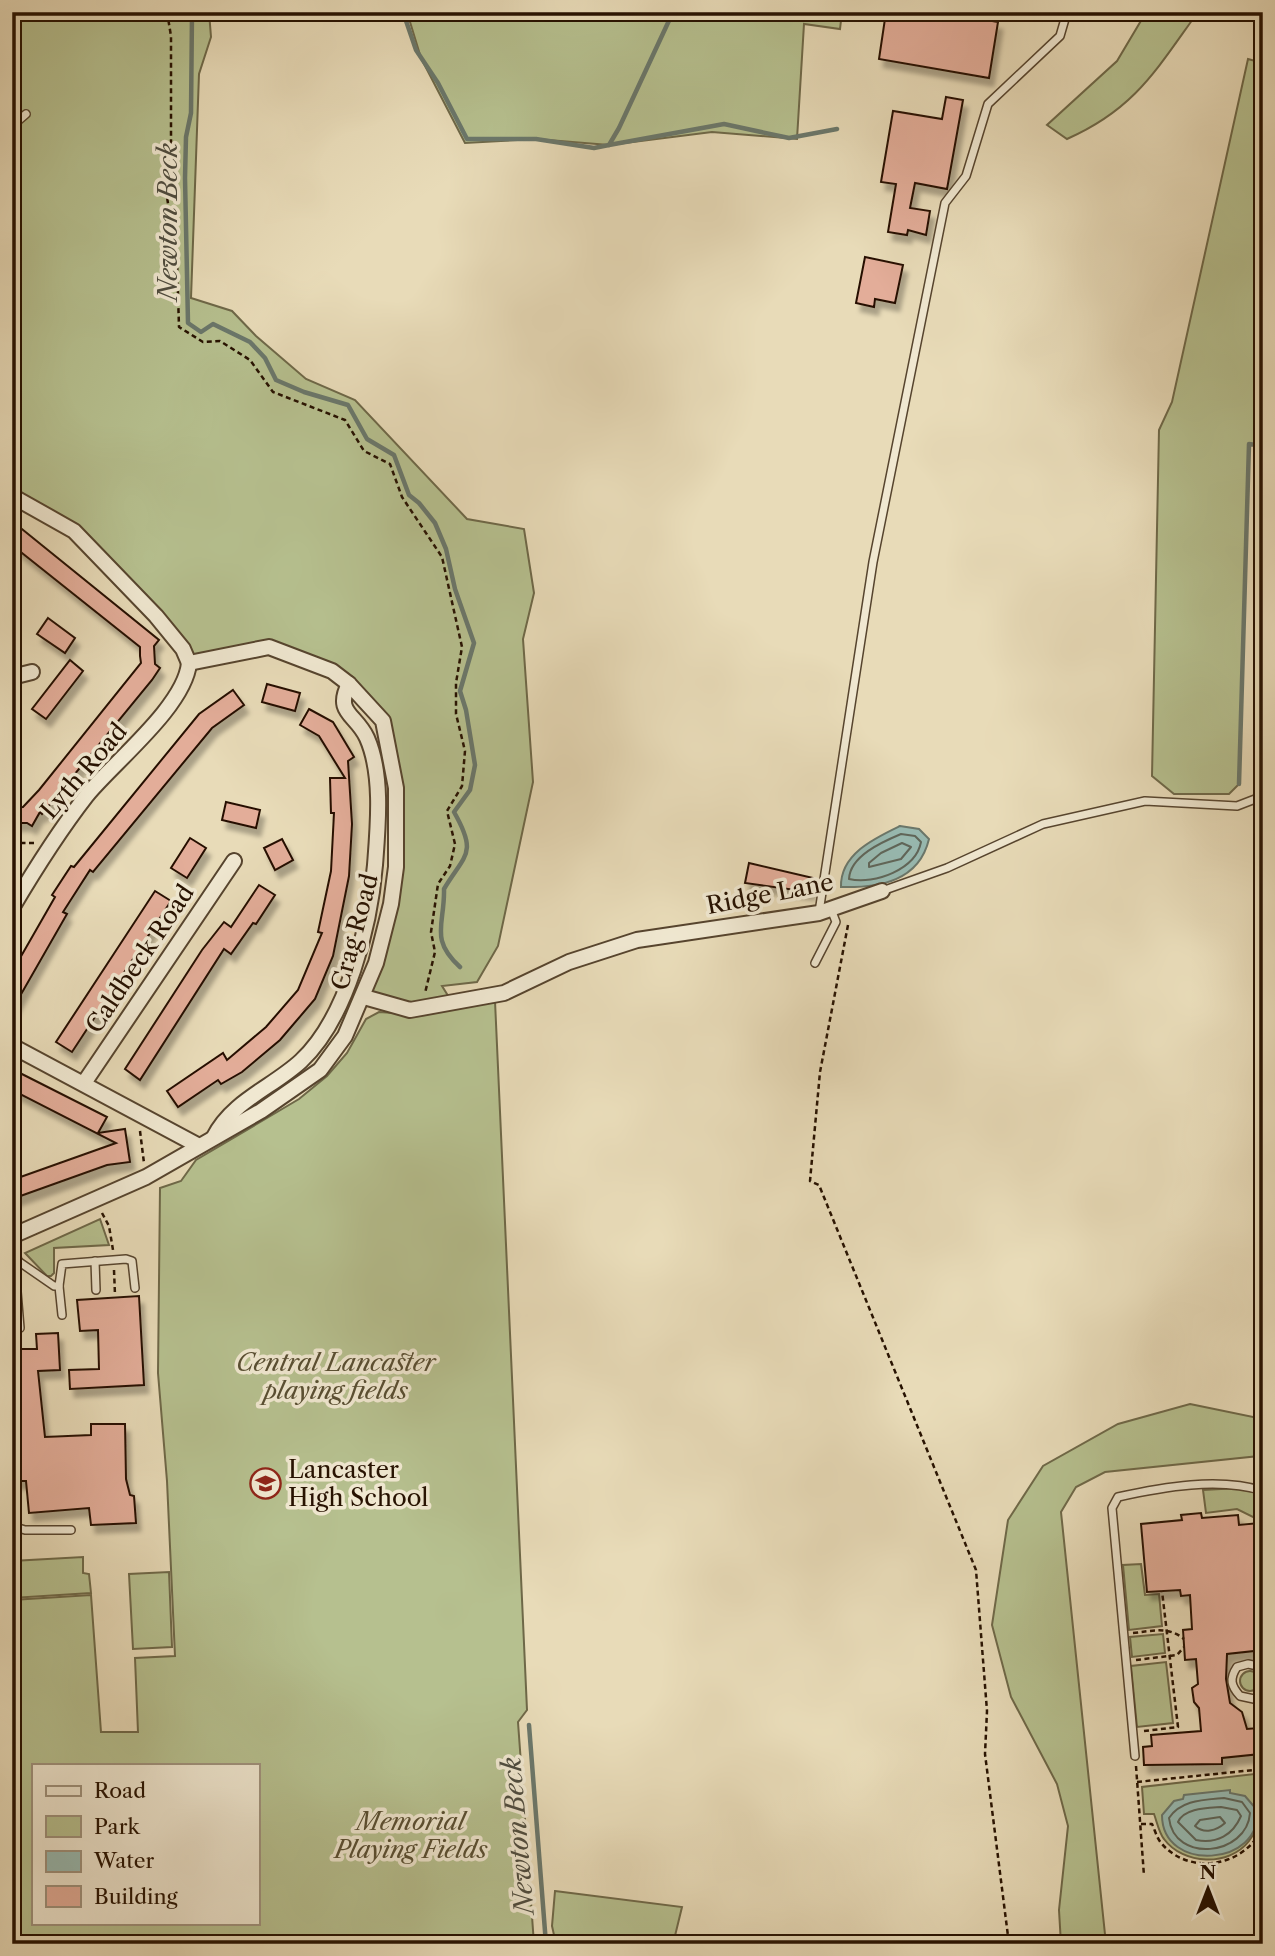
<svg xmlns="http://www.w3.org/2000/svg" width="1275" height="1956" font-family="'Libre Caslon Text',serif">
<style>
.green{fill:#b6c08f;stroke:#6e6848;stroke-width:2;fill-rule:evenodd}
.water{fill:#98bbb3;stroke:#6a776b;stroke-width:2}
.lines{fill:none;stroke-linecap:round;stroke-linejoin:round}
.shore{stroke:#5f665a;stroke-width:2}
.stream{stroke:#6a776b;stroke-width:4.5}
.building{fill:#e3ad99;stroke:#261100;stroke-width:2;filter:url(#shadow)}
.lane-casing{stroke:#56442e;stroke-width:10}
.street-casing{stroke:#56442e;stroke-width:18}
.path{stroke:#261100;stroke-width:2.5;stroke-dasharray:5 3.5;stroke-linecap:butt}
.lane{stroke:#f0e8d1;stroke-width:7}
.street{stroke:#f0e8d1;stroke-width:14}
.labels{text-anchor:middle;stroke-width:7;stroke-linejoin:round;paint-order:stroke}
.street-label{font-size:24px;fill:#261100;stroke:#f0e8d1}
.park-label{font-size:24px;font-style:italic;fill:#584e32;stroke:#f0e8d1}
.poi-label{font-size:24px;fill:#261100;stroke:#f0e8d1;text-anchor:start}
.water-label{font-size:26px;font-style:italic;fill:#4e4c3f;stroke:#f0e8d1}
</style>
<defs>
<filter id="shadow"><feDropShadow dx="4.5" dy="8" stdDeviation="2" flood-color="#0004"/></filter>
</defs>
<rect width="100%" height="100%" fill="#e8dbb8"/>
<filter id="stains"><feTurbulence type="fractalNoise" baseFrequency=".00286" numOctaves="4"/><feColorMatrix values="0 0 0 0 .2 0 0 0 0 .09 0 0 0 0 .02 0 0 0 .5 -.17"/></filter>
<radialGradient id="worn" r=".72"><stop offset=".6" stop-color="#630" stop-opacity="0"/><stop offset="1" stop-color="#630" stop-opacity=".3"/></radialGradient>
<g class="green">
<polygon points="12,12 209,12 211,37 199,74 191,298 232,311 256,336 306,379 355,400 467,519 524,529 534,593 523,639 533,782 498,946 477,982 442,986 452,1002 410,1010 364,997 396,867 383,721 349,684 269,647 189,663 84,542 12,496"/>
<polygon points="407,12 842,12 840,29 804,24 797,139 712,132 609,145 536,139 465,143 421,58"/>
<path d="M1137,12H1198C1156,70 1135,109 1067,139L1047,125L1117,61L1142,19Z"/>
<polygon points="1248,59 1263,63 1263,446 1249,444 1239,784 1229,794 1174,794 1152,776 1159,430 1172,402"/>
<path d="M495,1001L527,1710L518,1722L534,1944H12V1600L91,1595L101,1732H138L135,1658L175,1656L167,1481L158,1373L160,1188L181,1181L196,1160L299,1099L327,1076L347,1053L366,1019L379,1012L409,1014ZM33,1765H257V1923H33Z"/>
<polygon points="100,1219 109,1245 54,1248 54,1273 51,1276 47,1276 25,1253"/>
<polygon points="1190,1404 1263,1419 1263,1447 1259,1456 1105,1472 1076,1487 1061,1512 1106,1944 1061,1944 1059,1910 1068,1826 1057,1784 1011,1697 992,1625 1008,1520 1043,1466 1118,1424"/>
<polygon points="1239,1488 1263,1495 1263,1522 1237,1509 1206,1513 1203,1490"/>
<polygon points="83,1557 83,1573 89,1574 91,1593 12,1598 12,1561"/>
<polygon points="1141,1564 1145,1595 1159,1594 1162,1626 1129,1630 1123,1565"/>
<polygon points="169,1572 172,1647 133,1649 129,1574"/>
<polygon points="1163,1634 1165,1653 1132,1657 1130,1637"/>
<polygon points="1166,1662 1173,1723 1137,1727 1131,1666"/>
<circle cx="1250" cy="1681" r="10"/>
<path d="M1263,1773C1263,1796 1264,1822 1249,1841C1229,1867 1183,1865 1164,1839C1159,1833 1157,1822 1154,1814H1144L1142,1787Z"/>
<polygon points="555,1891 682,1907 673,1944 556,1944 552,1926"/>
</g>
<g class="water">
<path d="M900,826L919,829L929,839C919,881 880,888 841,887C840,854 875,838 900,826Z"/>
<path d="M1230,1790V1793L1245,1796L1257,1810C1263,1866 1162,1874 1162,1815L1174,1801L1183,1799L1184,1795Z"/>
</g>
<g class="lines">
<g class="shore">
<path d="M901,834L915,836L921,842C916,869 875,885 849,879C850,856 882,842 901,834Z"/>
<polygon points="902,843 911,847 901,859 869,867 869,863 881,853"/>
<path d="M1224,1798L1242,1802L1250,1813C1247,1856 1174,1864 1169,1818C1181,1800 1203,1800 1224,1798Z"/>
<path d="M1221,1807L1237,1810L1241,1816C1233,1835 1217,1844 1196,1840L1178,1822C1184,1808 1207,1808 1221,1807Z"/>
<path d="M1220,1817L1225,1823C1216,1831 1204,1834 1195,1826L1200,1820Z"/>
</g>
<g class="stream">
<path d="M192,12L191,113L186,137L185,178L188,323L201,332L213,324L250,342L265,358L276,380L304,392L348,405L367,439L394,455L409,495L419,503L435,523L446,549L455,589L474,643L460,691L466,710L475,765L470,790L454,812C478,854 465,854 444,889C445,924 429,939 460,967"/>
<polyline points="403,12 416,50 438,83 467,139 536,139 594,148 609,145 619,128 673,12"/>
<polyline points="609,145 724,124 789,138 837,129"/>
<polyline points="1239,784 1249,444 1263,446"/>
<polyline points="529,1725 546,1944"/>
</g>
</g>
<g class="building">
<polygon points="886,12 963,12 963,16 998,22 989,78 879,59"/>
<polygon points="946,97 963,100 947,189 915,183 910,208 930,211 926,235 908,230 907,235 888,232 896,184 881,182 893,111 942,119"/>
<polygon points="865,257 903,265 895,303 875,299 874,307 856,303"/>
<polygon points="12,521 159,640 154,646 155,664 160,668 152,680 42,814 40,812 32,826 27,823 12,823 12,808 23,807 39,790 141,663 140,656 140,647 12,545"/>
<polygon points="48,618 75,638 65,653 37,634"/>
<polygon points="70,660 83,671 46,719 32,709"/>
<polygon points="267,684 300,693 295,711 262,702"/>
<polygon points="233,690 244,705 212,728 93,872 90,870 63,912 67,914 12,1010 12,972 55,897 52,895 71,866 74,867 199,714"/>
<polygon points="309,709 333,722 354,757 348,761 352,824 349,876 333,956 315,999 280,1040 242,1072 221,1084 218,1080 178,1107 167,1091 223,1053 227,1060 266,1027 298,990 322,933 318,932 331,871 334,813 331,813 330,778 345,778 319,736 300,725"/>
<polygon points="226,802 260,810 256,828 222,820"/>
<polygon points="190,838 206,848 187,878 171,868"/>
<polygon points="282,839 293,860 275,870 264,848"/>
<polygon points="749,863 813,878 810,892 745,883"/>
<polygon points="259,885 275,895 256,924 253,923 231,954 224,949 140,1080 125,1069 202,950 224,922 231,927"/>
<polygon points="155,891 171,901 72,1052 56,1042"/>
<polygon points="12,1069 107,1117 98,1133 125,1129 130,1162 107,1165 12,1199 12,1180 116,1143 12,1090"/>
<polygon points="139,1296 144,1385 70,1389 69,1370 99,1369 98,1330 80,1331 77,1300"/>
<polygon points="58,1333 60,1370 38,1371 45,1437 91,1435 91,1424 125,1424 126,1479 130,1495 134,1496 136,1523 91,1525 89,1508 29,1513 26,1481 12,1481 12,1349 37,1349 36,1334"/>
<polygon points="1201,1513 1202,1518 1238,1515 1239,1525 1259,1523 1263,1556 1263,1650 1227,1654 1226,1679 1230,1703 1242,1712 1247,1729 1258,1728 1260,1754 1222,1758 1222,1764 1144,1765 1143,1747 1152,1746 1151,1735 1201,1731 1199,1708 1194,1702 1192,1688 1198,1684 1196,1659 1185,1660 1183,1630 1192,1629 1190,1595 1181,1596 1180,1590 1147,1592 1141,1524 1182,1520 1181,1515"/>
</g>
<g class="lines">
<defs>
<g id="lane">
<polyline points="12,126 26,114"/>
<polyline points="882,891 947,868 1043,824 1145,801 1237,806 1263,796"/>
<polyline points="819,912 873,562 945,203 966,176 988,104 1060,36 1067,12"/>
<polyline points="815,963 836,922 831,909"/>
<polyline points="12,1143 14,1142"/>
<polyline points="12,1237 18,1261 16,1280 12,1281"/>
<polyline points="18,1261 54,1286 59,1286 62,1264 126,1259 132,1261 135,1288"/>
<polyline points="95,1261 96,1290"/>
<polyline points="16,1280 20,1328"/>
<polyline points="59,1286 62,1315"/>
<polyline points="12,1526 25,1530 71,1530"/>
<path d="M1263,1667L1248,1664L1237,1667C1229,1679 1231,1686 1240,1696L1254,1699L1263,1695"/>
<path d="M1135,1756L1112,1508L1118,1497C1163,1487 1219,1477 1263,1491"/>
</g>
<g id="street">
<polyline points="12,496 74,531 156,616 183,649 189,663"/>
<polyline points="12,677 32,672"/>
<path d="M12,908C35,869 59,831 87,795C114,762 185,706 189,663"/>
<polyline points="364,997 410,1010 504,993 569,962 637,940 819,913 882,891"/>
<polyline points="12,1046 199,1146"/>
<polyline points="84,1083 234,861"/>
<path d="M214,1137C232,1101 273,1087 301,1061C347,1018 370,926 375,865C378,826 383,774 367,738C356,714 334,713 349,684"/>
<polyline points="12,1236 146,1177 261,1111 320,1070 345,1036 376,963 391,904 396,867 396,788 383,721 349,684 332,671 269,647 189,663"/>
</g>
</defs>
<use href="#lane" class="lane-casing"/>
<use href="#street" class="street-casing"/>
<g class="path">
<polyline points="167,12 171,36 171,169 167,197 177,262 179,327 203,342 220,341 250,360 273,392 345,420 364,451 390,464 402,497 442,557 462,647 456,683 456,714 465,751 462,786 447,811 455,844 450,866 438,884 431,932 435,952 425,993"/>
<polyline points="12,843 36,843"/>
<polyline points="848,925 820,1072 810,1181 819,1185 976,1570 987,1711 985,1754 1009,1944"/>
<polyline points="140,1131 144,1163"/>
<polyline points="102,1213 109,1226 113,1250"/>
<polyline points="114,1270 115,1295"/>
<path d="M1133,1633C1153,1631 1168,1626 1184,1639"/>
<polyline points="1136,1660 1177,1655 1184,1647"/>
<polyline points="1261,1709 1263,1723"/>
<polyline points="1144,1731 1178,1727 1162,1591"/>
<polyline points="1136,1766 1144,1876"/>
<polyline points="1137,1782 1263,1769"/>
<path d="M1141,1824H1152C1155,1830 1157,1839 1162,1844C1191,1877 1247,1866 1263,1826"/>
</g>
<use href="#lane" class="lane"/>
<use href="#street" class="street"/>
</g>
<defs>
<symbol id="school-ring" viewBox="-11 -11 22 22"><circle r="9.5" fill="#f0e8d1" stroke="#8f2418" stroke-width="1.5"/><path d="M0-5L7-2L0 1L-7-2ZM-4 1L0 2.5L4 1V4Q0 6-4 4Z" fill="#8f2418"/></symbol>
</defs>
<g fill-rule="evenodd">
<use href="#school-ring" x="248" y="1466" width="35" height="35"/>
</g>
<g class="labels">
<g class="street-label">
<text transform="translate(84 771) rotate(-49)" y="8">Lyth Road</text>
<text transform="translate(770 894) rotate(-11)" y="8">Ridge Lane</text>
<text transform="translate(355 932) rotate(-75)" y="8">Crag Road</text>
<text transform="translate(140 959) rotate(-56)" y="8">Caldbeck Road</text>
</g>
<g class="park-label">
<text x="336" y="1371">Central Lancaster<tspan x="336" dy="28">playing fields</tspan></text>
<text x="411" y="1830">Memorial<tspan x="411" dy="28">Playing Fields</tspan></text>
</g>
<g class="poi-label">
<text x="288" y="1478">Lancaster<tspan x="288" dy="28">High School</tspan></text>
</g>
<g class="water-label">
<text transform="translate(168 222) rotate(-90)" y="9">Newton Beck</text>
<text transform="translate(518 1836) rotate(-95)" y="9">Newton Beck</text>
</g>
</g>
<rect width="1275" height="1956" fill="none" stroke="#e8dbb8" stroke-width="42"/>
<rect x="14" y="14" width="1247" height="1928" fill="none" stroke="#261100" stroke-width="3.5"/>
<rect x="21" y="21" width="1233" height="1914" fill="none" stroke="#261100" stroke-width="2"/>
<rect x="32" y="1764" width="228" height="161" fill="#f0e8d1" stroke="#9f927d" stroke-width="2"/>
<rect x="46" y="1786" width="35" height="10" fill="#f0e8d1" stroke="#9f927d" stroke-width="2"/>
<text x="94" y="1798" font-size="21" fill="#261100">Road</text>
<rect x="46" y="1816" width="35" height="21" fill="#b6c08f" stroke="#9f927d" stroke-width="2"/>
<text x="94" y="1834" font-size="21" fill="#261100">Park</text>
<rect x="46" y="1851" width="35" height="21" fill="#98bbb3" stroke="#9f927d" stroke-width="2"/>
<text x="94" y="1868" font-size="21" fill="#261100">Water</text>
<rect x="46" y="1886" width="35" height="21" fill="#e3ad99" stroke="#9f927d" stroke-width="2"/>
<text x="94" y="1904" font-size="21" fill="#261100">Building</text>
<g transform="translate(1208 1889)" stroke="#f0e8d1" stroke-width="5" paint-order="stroke">
<path d="M0-5L12 26L0 18L-12 26Z" fill="#261100"/>
<text y="-10" font-size="19" font-weight="bold" text-anchor="middle" fill="#261100">N</text>
</g>
<rect width="100%" height="100%" filter="url(#stains)"/>
<rect width="100%" height="100%" fill="url(#worn)"/>
</svg>
